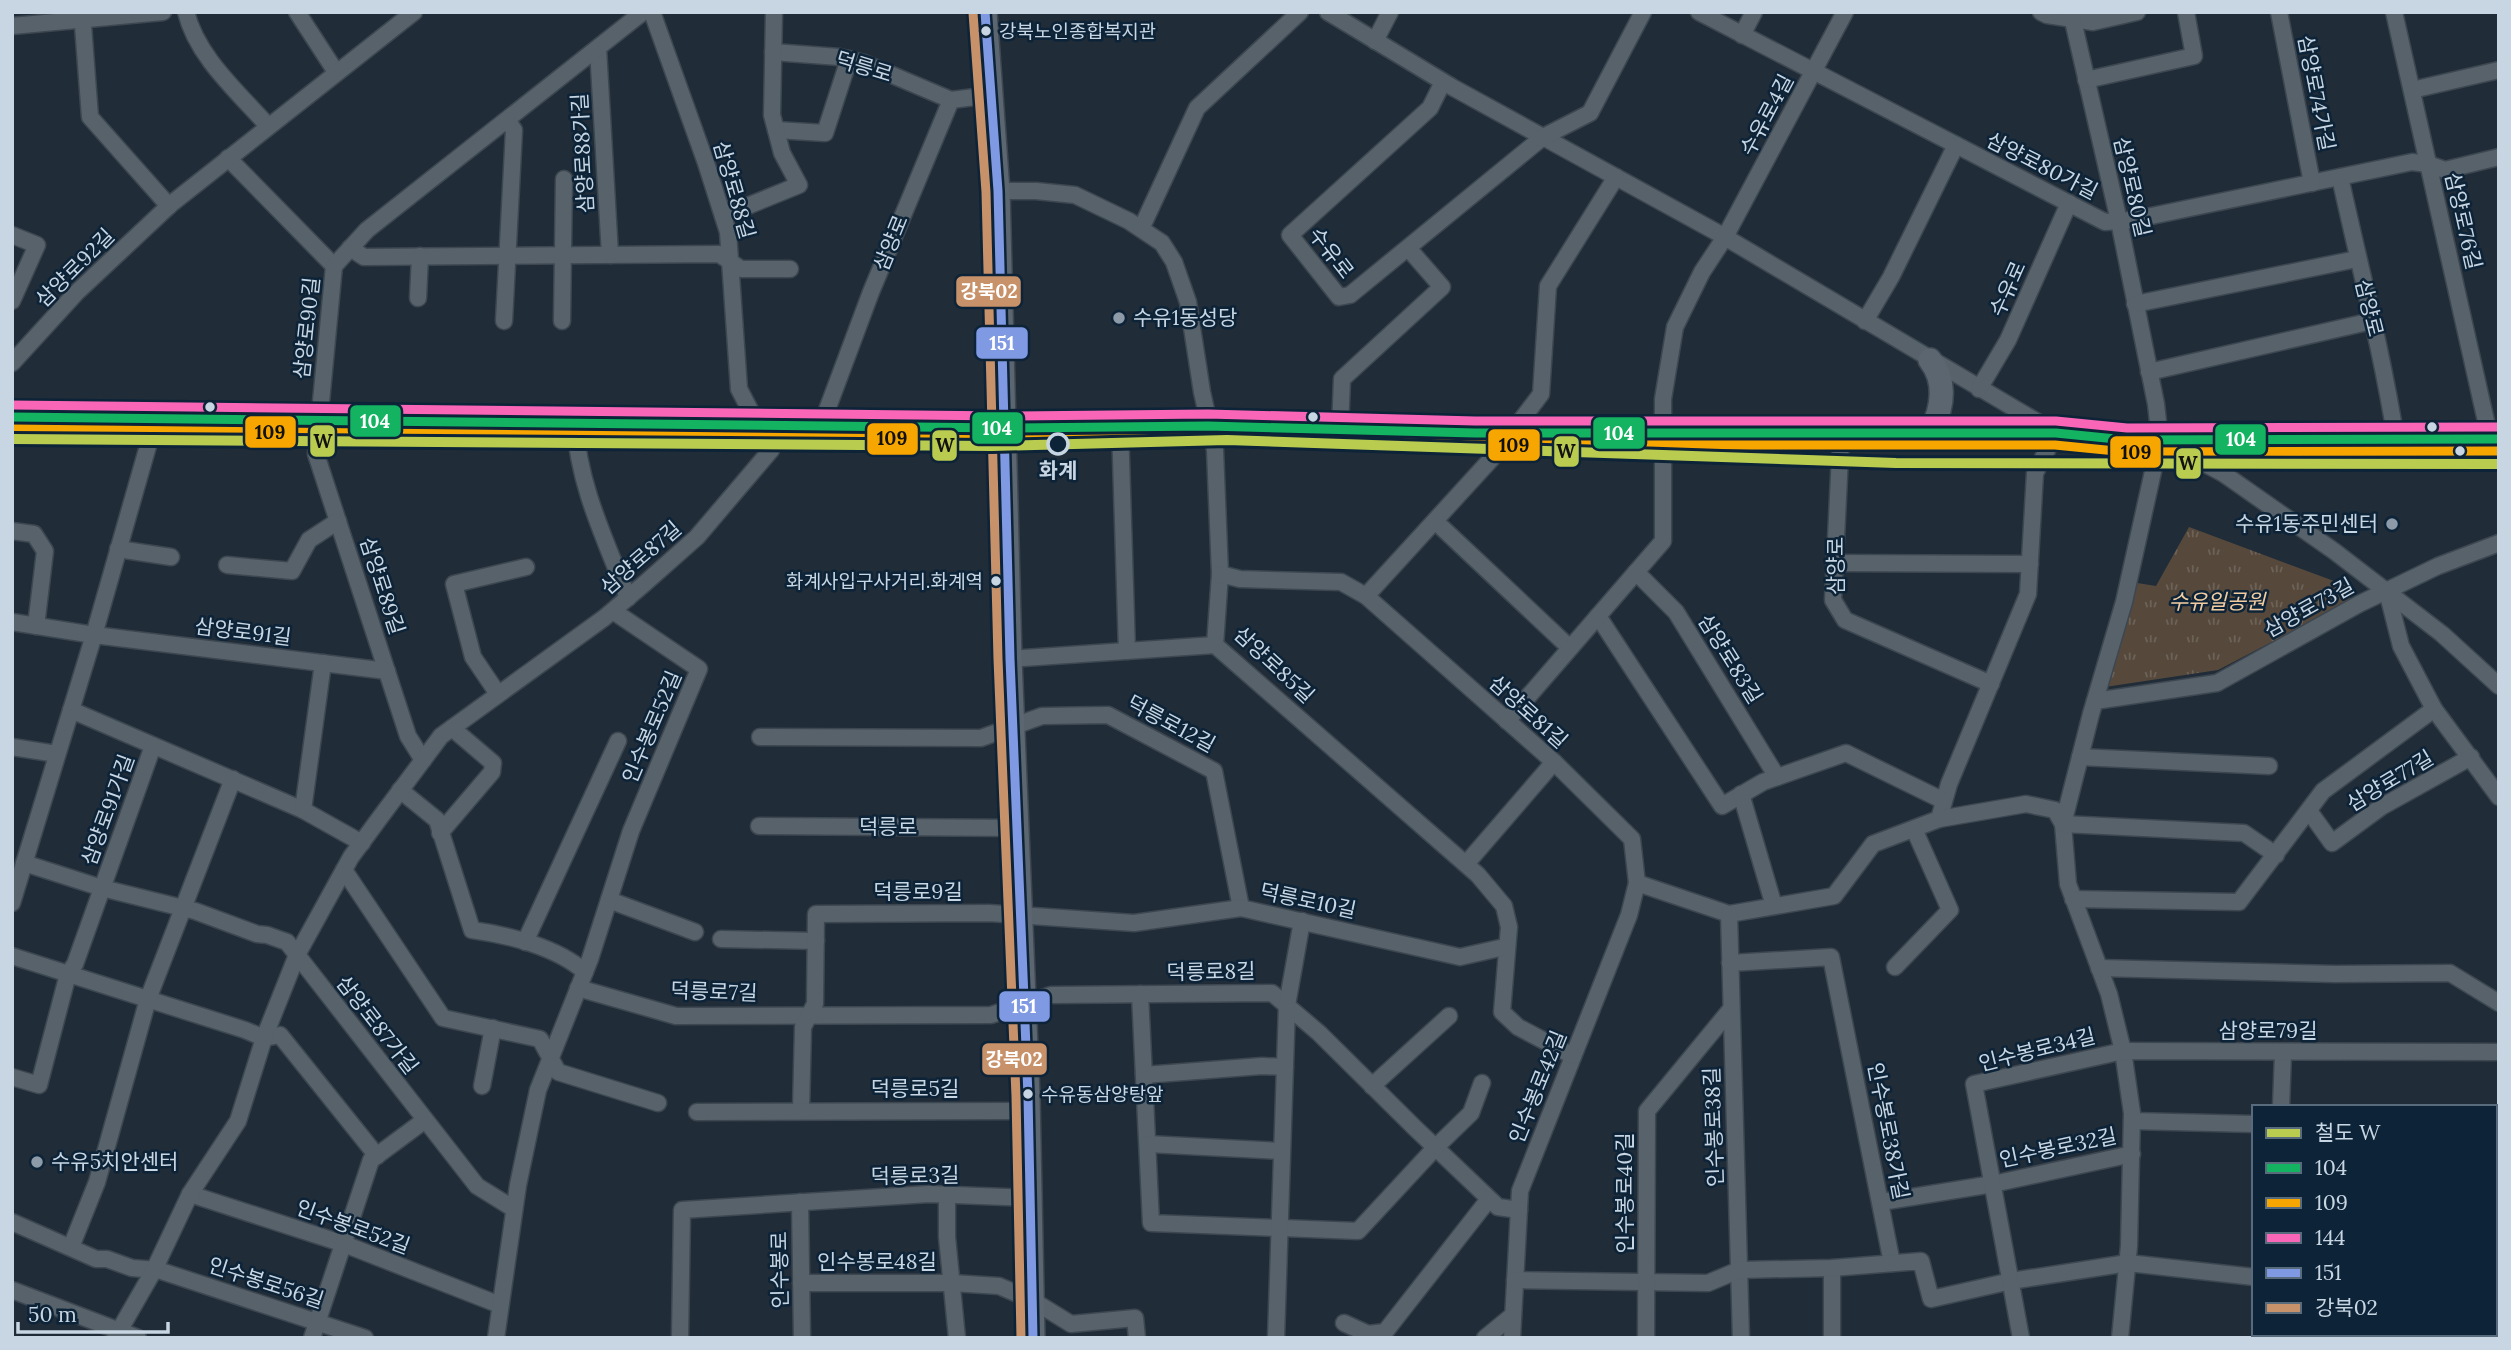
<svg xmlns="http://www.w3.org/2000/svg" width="2511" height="1350" font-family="Lora,'Noto Sans KR',serif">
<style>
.park{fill:url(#park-tufts)}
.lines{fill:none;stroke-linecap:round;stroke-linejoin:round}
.street-casing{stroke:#3d4751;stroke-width:19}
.secondary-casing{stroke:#3d4751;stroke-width:26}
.street{stroke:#57626b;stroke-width:16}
.secondary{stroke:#5b6671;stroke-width:23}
.bus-1-casing{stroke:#0c2338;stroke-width:14}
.bus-2-casing{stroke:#0c2338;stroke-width:14}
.bus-3-casing{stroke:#0c2338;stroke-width:14}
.bus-4-casing{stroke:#0c2338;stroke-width:14}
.bus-5-casing{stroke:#0c2338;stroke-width:14}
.bus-1{stroke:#13b361;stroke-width:9}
.bus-2{stroke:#f7a600;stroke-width:9}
.bus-3{stroke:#fa66b7;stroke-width:9}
.bus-4{stroke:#7f99e2;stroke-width:9}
.bus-5{stroke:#c7916a;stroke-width:9}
.rail-1-casing{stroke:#0c2338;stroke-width:16}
.rail-1{stroke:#bacc50;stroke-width:10}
.bus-dot{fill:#c8d6e3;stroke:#0c2338;stroke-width:2.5}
.poi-dot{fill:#8d9aa7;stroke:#0c2338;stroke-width:2.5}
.stop-dot{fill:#0c2338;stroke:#c8d6e3;stroke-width:3.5}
.labels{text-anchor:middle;stroke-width:5;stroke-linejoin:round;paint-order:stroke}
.bus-label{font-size:19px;fill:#c8d6e3;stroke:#0c2338;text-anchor:start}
.street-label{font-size:21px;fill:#c8d6e3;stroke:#0c2338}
.poi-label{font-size:21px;fill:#c8d6e3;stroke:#0c2338;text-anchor:start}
.stop-label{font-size:21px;font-weight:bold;fill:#c8d6e3;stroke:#0c2338}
.park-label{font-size:21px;font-style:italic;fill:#f2cca0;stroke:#0c2338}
.line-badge{stroke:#0c2338;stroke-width:2.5}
.badge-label{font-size:19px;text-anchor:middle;font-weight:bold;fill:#fff}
.pale-badge-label{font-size:19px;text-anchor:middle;font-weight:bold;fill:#111}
</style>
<defs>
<pattern id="park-tufts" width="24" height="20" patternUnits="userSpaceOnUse" patternTransform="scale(1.75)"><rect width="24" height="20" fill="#56493c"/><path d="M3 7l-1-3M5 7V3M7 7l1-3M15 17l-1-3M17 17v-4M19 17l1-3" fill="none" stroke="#6d6258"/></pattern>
</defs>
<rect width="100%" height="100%" fill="#202c38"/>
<polygon class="park" points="2189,527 2350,587 2350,601 2218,670 2105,687 2131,582 2156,586"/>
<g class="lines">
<defs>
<g id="street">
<polyline points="82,12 90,117 169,206"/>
<path d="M186,12C197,57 238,92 268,126"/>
<polyline points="297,12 336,72"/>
<polyline points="1328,12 1452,87 1718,233 2056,433 2035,473 2028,594 1949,784 1939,819 1873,844 1834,896 1729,914 1637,883"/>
<polyline points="1699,12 2105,222 2132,220 2412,162 2428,164 2445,170 2499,157"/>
<polyline points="2041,12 2047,15 2093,22 2137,12"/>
<polyline points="2071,12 2119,221 2156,404 2160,440 2124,602 2091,714 2063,824 2068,884 2109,994 2123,1051 2132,1113 2129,1246 2120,1338"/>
<polyline points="2279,12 2312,183"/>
<polyline points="2394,12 2490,439"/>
<polyline points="12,26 163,12"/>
<polyline points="1742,35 1754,12"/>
<polyline points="1375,41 1390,12"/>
<polyline points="598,48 610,255"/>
<polyline points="773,52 839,57 864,63 951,100"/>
<polyline points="2086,80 2194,56 2186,12"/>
<polyline points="1443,82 1430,108 1290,235 1339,297 1350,295 1543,137 1590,113 1643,12"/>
<polyline points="2412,90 2499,70"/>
<polyline points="776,130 825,133 849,59"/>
<polyline points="228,158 334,266"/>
<path d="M2340,177C2359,264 2382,351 2396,440"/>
<polyline points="998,191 1036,191 1075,195 1129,221 1162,243 1174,262 1188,302 1202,392 1215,450 1220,574 1215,645"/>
<polyline points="723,216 799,185 782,153 772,115 774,12"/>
<polyline points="1141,229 1197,108 1300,12"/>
<polyline points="12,235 37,245 12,301"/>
<polyline points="350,248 364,257 719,254 741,269 790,269"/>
<polyline points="334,266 316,454 408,736 423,760"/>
<polyline points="334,266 367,230 643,12"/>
<polyline points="418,298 420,256"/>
<polyline points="2135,304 2357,259"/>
<polyline points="504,321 514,130 507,120"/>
<polyline points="562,321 564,179"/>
<polyline points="1865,321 1891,277 1956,145"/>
<polyline points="12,363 76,293 171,204 414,12"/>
<polyline points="2149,372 2372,321"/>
<polyline points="1979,389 2008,340 2069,203"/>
<path d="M575,423C578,485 606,541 628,598"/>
<polyline points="821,426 871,292 951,100 991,95"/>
<polyline points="1120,426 1127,651"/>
<polyline points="1340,429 1342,379 1442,287 1408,248"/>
<polyline points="1841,435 1833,600 1845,620 1991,684"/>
<polyline points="2163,441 2224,474 2334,551 2442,634 2499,686"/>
<polyline points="1435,521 1570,648"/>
<polyline points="12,531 34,534 45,551 36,626"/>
<polyline points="118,549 171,557"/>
<polyline points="1835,563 2030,564"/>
<polyline points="227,565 292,571 309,540 338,521"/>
<polyline points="1636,572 1676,612 1777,777"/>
<polyline points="1220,574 1240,579 1341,582 1366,596 1554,762 1632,839 1637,883 1629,915 1520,1191 1512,1338"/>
<polyline points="2387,591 2401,646 2434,709 2499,797"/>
<polyline points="1366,596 1494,456 1541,394 1548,286 1616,177"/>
<polyline points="1598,616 1722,806 1763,782 1846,753 1944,801"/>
<polyline points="12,622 94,635 387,671"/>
<polyline points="1215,645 1478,875 1504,906 1509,927 1502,1012 1518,1027 1573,1056"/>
<polyline points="1010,659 1215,645"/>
<polyline points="498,694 473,657 454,584 526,567"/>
<polyline points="2095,701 2217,683 2359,604 2438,566 2499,543"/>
<polyline points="71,710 303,810 362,843"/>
<polyline points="1507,721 1663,541 1663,399 1675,327 1702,272 1725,237 1845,12"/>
<polyline points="760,737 981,738 1042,716 1108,715 1214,771 1241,908"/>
<polyline points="12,747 57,754"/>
<polyline points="2080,757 2269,766"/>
<path d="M400,790L437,820L472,930C508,935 557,947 585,972"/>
<polyline points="1741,794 1774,906"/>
<polyline points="303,810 323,663"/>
<polyline points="2309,811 2332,843 2381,807 2471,757"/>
<polyline points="1939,819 2026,804 2055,810 2063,824 2244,833 2276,855"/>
<polyline points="759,826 1017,828"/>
<polyline points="440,833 492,772 493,763 452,728"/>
<polyline points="24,863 102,888 195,911 257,934 267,935 287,942 477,1186 514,1209"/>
<polyline points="1466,864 1554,762"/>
<polyline points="344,870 443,1018 540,1039 558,1072 658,1103"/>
<polyline points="2073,899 2239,902 2323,791 2434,709"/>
<polyline points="609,900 695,932"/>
<polyline points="12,903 94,635 156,418"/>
<polyline points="1729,914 1741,1338"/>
<polyline points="721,939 816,941"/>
<polyline points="525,942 618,741"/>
<polyline points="12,956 245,1030 264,1038 280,1035 377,1156"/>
<polyline points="1730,963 1831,957 1892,1263"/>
<polyline points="1895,967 1950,910 1914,829"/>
<polyline points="2099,968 2335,974 2450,973 2499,1003"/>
<polyline points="578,988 676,1016 991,1015 1051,995 1272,993 1319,1033 1415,1128 1498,1207 1519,1210"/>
<polyline points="1140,994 1151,1223 1358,1231 1435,1148 1471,1113 1482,1083"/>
<polyline points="1144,1075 1262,1066 1285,1067"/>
<polyline points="12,1077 39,1085 68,974 75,964 153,746"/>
<polyline points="482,1086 493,1028"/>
<polyline points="1372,1086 1449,1016"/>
<polyline points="2281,1107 2283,1053"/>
<polyline points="801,1111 803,1027 815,1004 816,914 989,913 1134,923 1241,908 1460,957 1500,948"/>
<polyline points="697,1112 1028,1111"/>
<polyline points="2132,1121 2254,1124"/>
<polyline points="2495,1130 2499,1130"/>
<polyline points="1148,1144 1281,1151"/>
<polyline points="190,1194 344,1244 500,1305"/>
<polyline points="947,1195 947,1237 957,1338"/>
<polyline points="800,1202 802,1338"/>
<polyline points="1881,1202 1993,1184 2132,1154"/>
<polyline points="12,1222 96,1259 107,1259 132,1268 158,1270 365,1338"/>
<polyline points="2495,1225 2499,1225"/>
<polyline points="71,1247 97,1182 148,999 233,779"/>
<polyline points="1832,1268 1832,1338"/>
<polyline points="2495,1279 2499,1279"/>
<polyline points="1515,1280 1708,1283 1739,1270 1832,1268 1921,1261 1931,1299 2011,1281 2128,1263 2254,1277"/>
<polyline points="801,1283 952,1283 999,1286 1032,1300 1071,1324 1135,1318 1137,1338"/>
<polyline points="12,1290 138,1338"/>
<polyline points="1344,1323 1368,1334 1385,1332 1489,1199"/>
<polyline points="2495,1327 2499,1322"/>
<polyline points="115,1338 154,1270 190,1194 238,1121 264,1038 297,955 351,857 379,819 441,736 604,618 644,584 697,537 771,450 739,389 728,232 706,163 652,12"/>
<polyline points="312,1338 371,1160 425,1120"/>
<polyline points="496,1338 518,1185 538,1090 590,959 631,831 699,669 613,611"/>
<polyline points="680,1338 682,1210 929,1194 1030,1198"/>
<polyline points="1276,1338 1287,1005 1302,921"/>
<polyline points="1485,1338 1513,1315"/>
<polyline points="1646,1338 1647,1111 1731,1009"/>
<polyline points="2021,1338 1974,1084 2123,1051 2499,1052"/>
<polyline points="2263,1338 2263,1334"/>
</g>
<g id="secondary">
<polyline points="985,12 998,191 1010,659 1028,1096 1033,1338"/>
<path d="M1930,360C1948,383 1942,410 1930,434"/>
<polyline points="12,417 1004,428 1208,426 1475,433 2056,433 2126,440 2160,440 2499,439"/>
</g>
</defs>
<use href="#street" class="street-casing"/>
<use href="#secondary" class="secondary-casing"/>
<use href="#street" class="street"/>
<use href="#secondary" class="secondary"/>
<defs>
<polyline id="bus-1" points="12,417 1004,428 1208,426 1475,433 2056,433 2126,440 2499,439"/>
<polyline id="bus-2" points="12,429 1004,440 1208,438 1475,445 2055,445 2126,452 2499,451"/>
<polyline id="bus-3" points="12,405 1004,416 1208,414 1475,421 2056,421 2127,428 2499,427"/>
<polyline id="bus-4" points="985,12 998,191 1010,659 1028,1096 1033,1338"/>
<polyline id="bus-5" points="973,13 986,192 998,659 1016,1096 1021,1338"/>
</defs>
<use href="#bus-1" class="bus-1-casing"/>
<use href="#bus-2" class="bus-2-casing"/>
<use href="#bus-3" class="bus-3-casing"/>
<use href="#bus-4" class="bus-4-casing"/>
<use href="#bus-5" class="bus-5-casing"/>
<use href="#bus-1" class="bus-1"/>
<use href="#bus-2" class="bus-2"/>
<use href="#bus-3" class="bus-3"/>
<use href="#bus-4" class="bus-4"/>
<use href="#bus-5" class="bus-5"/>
<defs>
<polyline id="rail-1" points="12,439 992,446 1227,440 1896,463 2499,464"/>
</defs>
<use href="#rail-1" class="rail-1-casing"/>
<use href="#rail-1" class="rail-1"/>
</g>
<g class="bus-dot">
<circle cx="986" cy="31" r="6"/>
<circle cx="210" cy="407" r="6"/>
<circle cx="1313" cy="417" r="6"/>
<circle cx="2432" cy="427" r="6"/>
<circle cx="2460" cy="451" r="6"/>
<circle cx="996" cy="581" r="6"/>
<circle cx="1028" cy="1094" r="6"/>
</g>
<g class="poi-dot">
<circle cx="1119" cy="318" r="7"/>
<circle cx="2392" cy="524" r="7"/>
<circle cx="37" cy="1162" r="7"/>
</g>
<circle class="stop-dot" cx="1058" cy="444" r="10"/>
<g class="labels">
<g class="bus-label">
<text x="999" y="38">강북노인종합복지관</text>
<text x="983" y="588" text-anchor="end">화계사입구사거리.화계역</text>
<text x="1041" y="1101">수유동삼양탕앞</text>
</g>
<g class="street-label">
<text transform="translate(864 67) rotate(17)" y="7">덕릉로</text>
<text transform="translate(2316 93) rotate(79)" y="7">삼양로74가길</text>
<text transform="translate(1767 115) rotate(-62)" y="7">수유로4길</text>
<text transform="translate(583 153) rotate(-93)" y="7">삼양로88가길</text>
<text transform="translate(2042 166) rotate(27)" y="7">삼양로80가길</text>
<text transform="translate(2132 187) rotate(77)" y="7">삼양로80길</text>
<text transform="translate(734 190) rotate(74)" y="7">삼양로88길</text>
<text transform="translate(2463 221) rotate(77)" y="7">삼양로76길</text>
<text transform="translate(891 243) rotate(-68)" y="7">삼양로</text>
<text transform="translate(1331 253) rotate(52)" y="7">수유로</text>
<text transform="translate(75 268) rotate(-45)" y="7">삼양로92길</text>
<text transform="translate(2008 289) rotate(-66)" y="7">수유로</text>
<text transform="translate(2369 308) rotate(76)" y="7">삼양로</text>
<text transform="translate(307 328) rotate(-84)" y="7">삼양로90길</text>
<text transform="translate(641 558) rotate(-41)" y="7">삼양로87길</text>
<text transform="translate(1836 566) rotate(-90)" y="7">삼양로</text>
<text transform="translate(382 586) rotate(72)" y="7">삼양로89길</text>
<text transform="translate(2309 608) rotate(-29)" y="7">삼양로73길</text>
<text transform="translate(243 632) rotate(7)" y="7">삼양로91길</text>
<text transform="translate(1730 659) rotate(58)" y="7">삼양로83길</text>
<text transform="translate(1274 665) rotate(43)" y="7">삼양로85길</text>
<text transform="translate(1528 712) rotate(42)" y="7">삼양로81길</text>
<text transform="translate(1171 724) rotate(28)" y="7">덕릉로12길</text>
<text transform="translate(652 727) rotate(-67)" y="7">인수봉로52길</text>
<text transform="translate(2390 781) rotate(-31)" y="7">삼양로77길</text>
<text transform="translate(108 810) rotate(-70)" y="7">삼양로91가길</text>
<text x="888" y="834">덕릉로</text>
<text x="918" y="899">덕릉로9길</text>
<text transform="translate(1308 901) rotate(12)" y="7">덕릉로10길</text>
<text transform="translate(1211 972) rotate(-1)" y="7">덕릉로8길</text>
<text transform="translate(714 992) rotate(2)" y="7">덕릉로7길</text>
<text transform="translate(377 1025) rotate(52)" y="7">삼양로87가길</text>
<text x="2268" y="1038">삼양로79길</text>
<text transform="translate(2037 1050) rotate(-14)" y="7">인수봉로34길</text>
<text transform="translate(1538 1087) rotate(-68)" y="7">인수봉로42길</text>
<text x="915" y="1096">덕릉로5길</text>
<text transform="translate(1714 1127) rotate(-92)" y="7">인수봉로38길</text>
<text transform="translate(1888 1131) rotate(79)" y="7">인수봉로38가길</text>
<text transform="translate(2058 1148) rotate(-12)" y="7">인수봉로32길</text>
<text transform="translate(915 1176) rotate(-1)" y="7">덕릉로3길</text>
<text transform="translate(1625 1193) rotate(-90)" y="7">인수봉로40길</text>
<text transform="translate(353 1227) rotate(20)" y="7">인수봉로52길</text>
<text x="877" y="1269">인수봉로48길</text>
<text transform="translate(780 1270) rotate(-91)" y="7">인수봉로</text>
<text transform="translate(266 1283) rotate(18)" y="7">인수봉로56길</text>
</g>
<g class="poi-label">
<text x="1133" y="325">수유1동성당</text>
<text x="2378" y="531" text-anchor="end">수유1동주민센터</text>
<text x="51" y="1169">수유5치안센터</text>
</g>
<g class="stop-label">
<text x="1058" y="478">화계</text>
</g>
<g class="park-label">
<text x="2217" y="609">수유일공원</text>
</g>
</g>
<g class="line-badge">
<rect x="955" y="275" width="67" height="33" rx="7" fill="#c7916a"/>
<rect x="975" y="326" width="54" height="34" rx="7" fill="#7f99e2"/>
<rect x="349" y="404" width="53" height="34" rx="7" fill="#13b361"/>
<rect x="971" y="411" width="53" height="34" rx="7" fill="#13b361"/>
<rect x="244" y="415" width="53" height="34" rx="7" fill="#f7a600"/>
<rect x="1592" y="416" width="54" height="34" rx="7" fill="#13b361"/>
<rect x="866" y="422" width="53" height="34" rx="7" fill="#f7a600"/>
<rect x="2214" y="423" width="53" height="33" rx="7" fill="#13b361"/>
<rect x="309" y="424" width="27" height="34" rx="7" fill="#bacc50"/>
<rect x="1487" y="428" width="54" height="34" rx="7" fill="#f7a600"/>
<rect x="931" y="429" width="27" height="33" rx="7" fill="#bacc50"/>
<rect x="1553" y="435" width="27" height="33" rx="7" fill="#bacc50"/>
<rect x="2109" y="435" width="53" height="34" rx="7" fill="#f7a600"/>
<rect x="2175" y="447" width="27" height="33" rx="7" fill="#bacc50"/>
<rect x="998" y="990" width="53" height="33" rx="7" fill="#7f99e2"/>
<rect x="981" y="1042" width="67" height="34" rx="7" fill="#c7916a"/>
</g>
<g class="badge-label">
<text x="989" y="298">강북02</text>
<text x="1002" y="350">151</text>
<text x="375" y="428">104</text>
<text x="997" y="435">104</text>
<text x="1619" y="440">104</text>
<text x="2241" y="446">104</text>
<text x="1024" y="1013">151</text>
<text x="1014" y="1066">강북02</text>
</g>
<g class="pale-badge-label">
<text x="270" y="439">109</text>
<text x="892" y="445">109</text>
<text x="323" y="448">W</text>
<text x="1514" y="452">109</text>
<text x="945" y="452">W</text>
<text x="1566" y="458">W</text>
<text x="2136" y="459">109</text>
<text x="2188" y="470">W</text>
</g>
<rect width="2511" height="1350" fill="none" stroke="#c8d6e3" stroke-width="28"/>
<rect x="2252" y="1105" width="245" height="231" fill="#0c2338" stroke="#576b7c" stroke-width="2"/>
<rect x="2266" y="1128" width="35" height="10" fill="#bacc50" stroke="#576b7c" stroke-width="2"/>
<text x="2315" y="1140" font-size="21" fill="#c8d6e3">철도 W</text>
<rect x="2266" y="1163" width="35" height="10" fill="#13b361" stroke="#576b7c" stroke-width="2"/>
<text x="2315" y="1175" font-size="21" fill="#c8d6e3">104</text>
<rect x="2266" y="1198" width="35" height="10" fill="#f7a600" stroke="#576b7c" stroke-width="2"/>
<text x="2315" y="1210" font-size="21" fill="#c8d6e3">109</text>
<rect x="2266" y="1233" width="35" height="10" fill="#fa66b7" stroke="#576b7c" stroke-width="2"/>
<text x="2315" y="1245" font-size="21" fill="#c8d6e3">144</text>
<rect x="2266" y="1268" width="35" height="10" fill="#7f99e2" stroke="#576b7c" stroke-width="2"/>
<text x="2315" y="1280" font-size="21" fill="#c8d6e3">151</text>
<rect x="2266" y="1303" width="35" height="10" fill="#c7916a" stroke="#576b7c" stroke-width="2"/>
<text x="2315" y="1315" font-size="21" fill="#c8d6e3">강북02</text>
<path d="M18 1322v10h150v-10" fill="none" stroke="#c8d6e3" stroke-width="3.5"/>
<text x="28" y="1322" font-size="21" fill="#c8d6e3" stroke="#0c2338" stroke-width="5" paint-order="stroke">50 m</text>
</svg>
